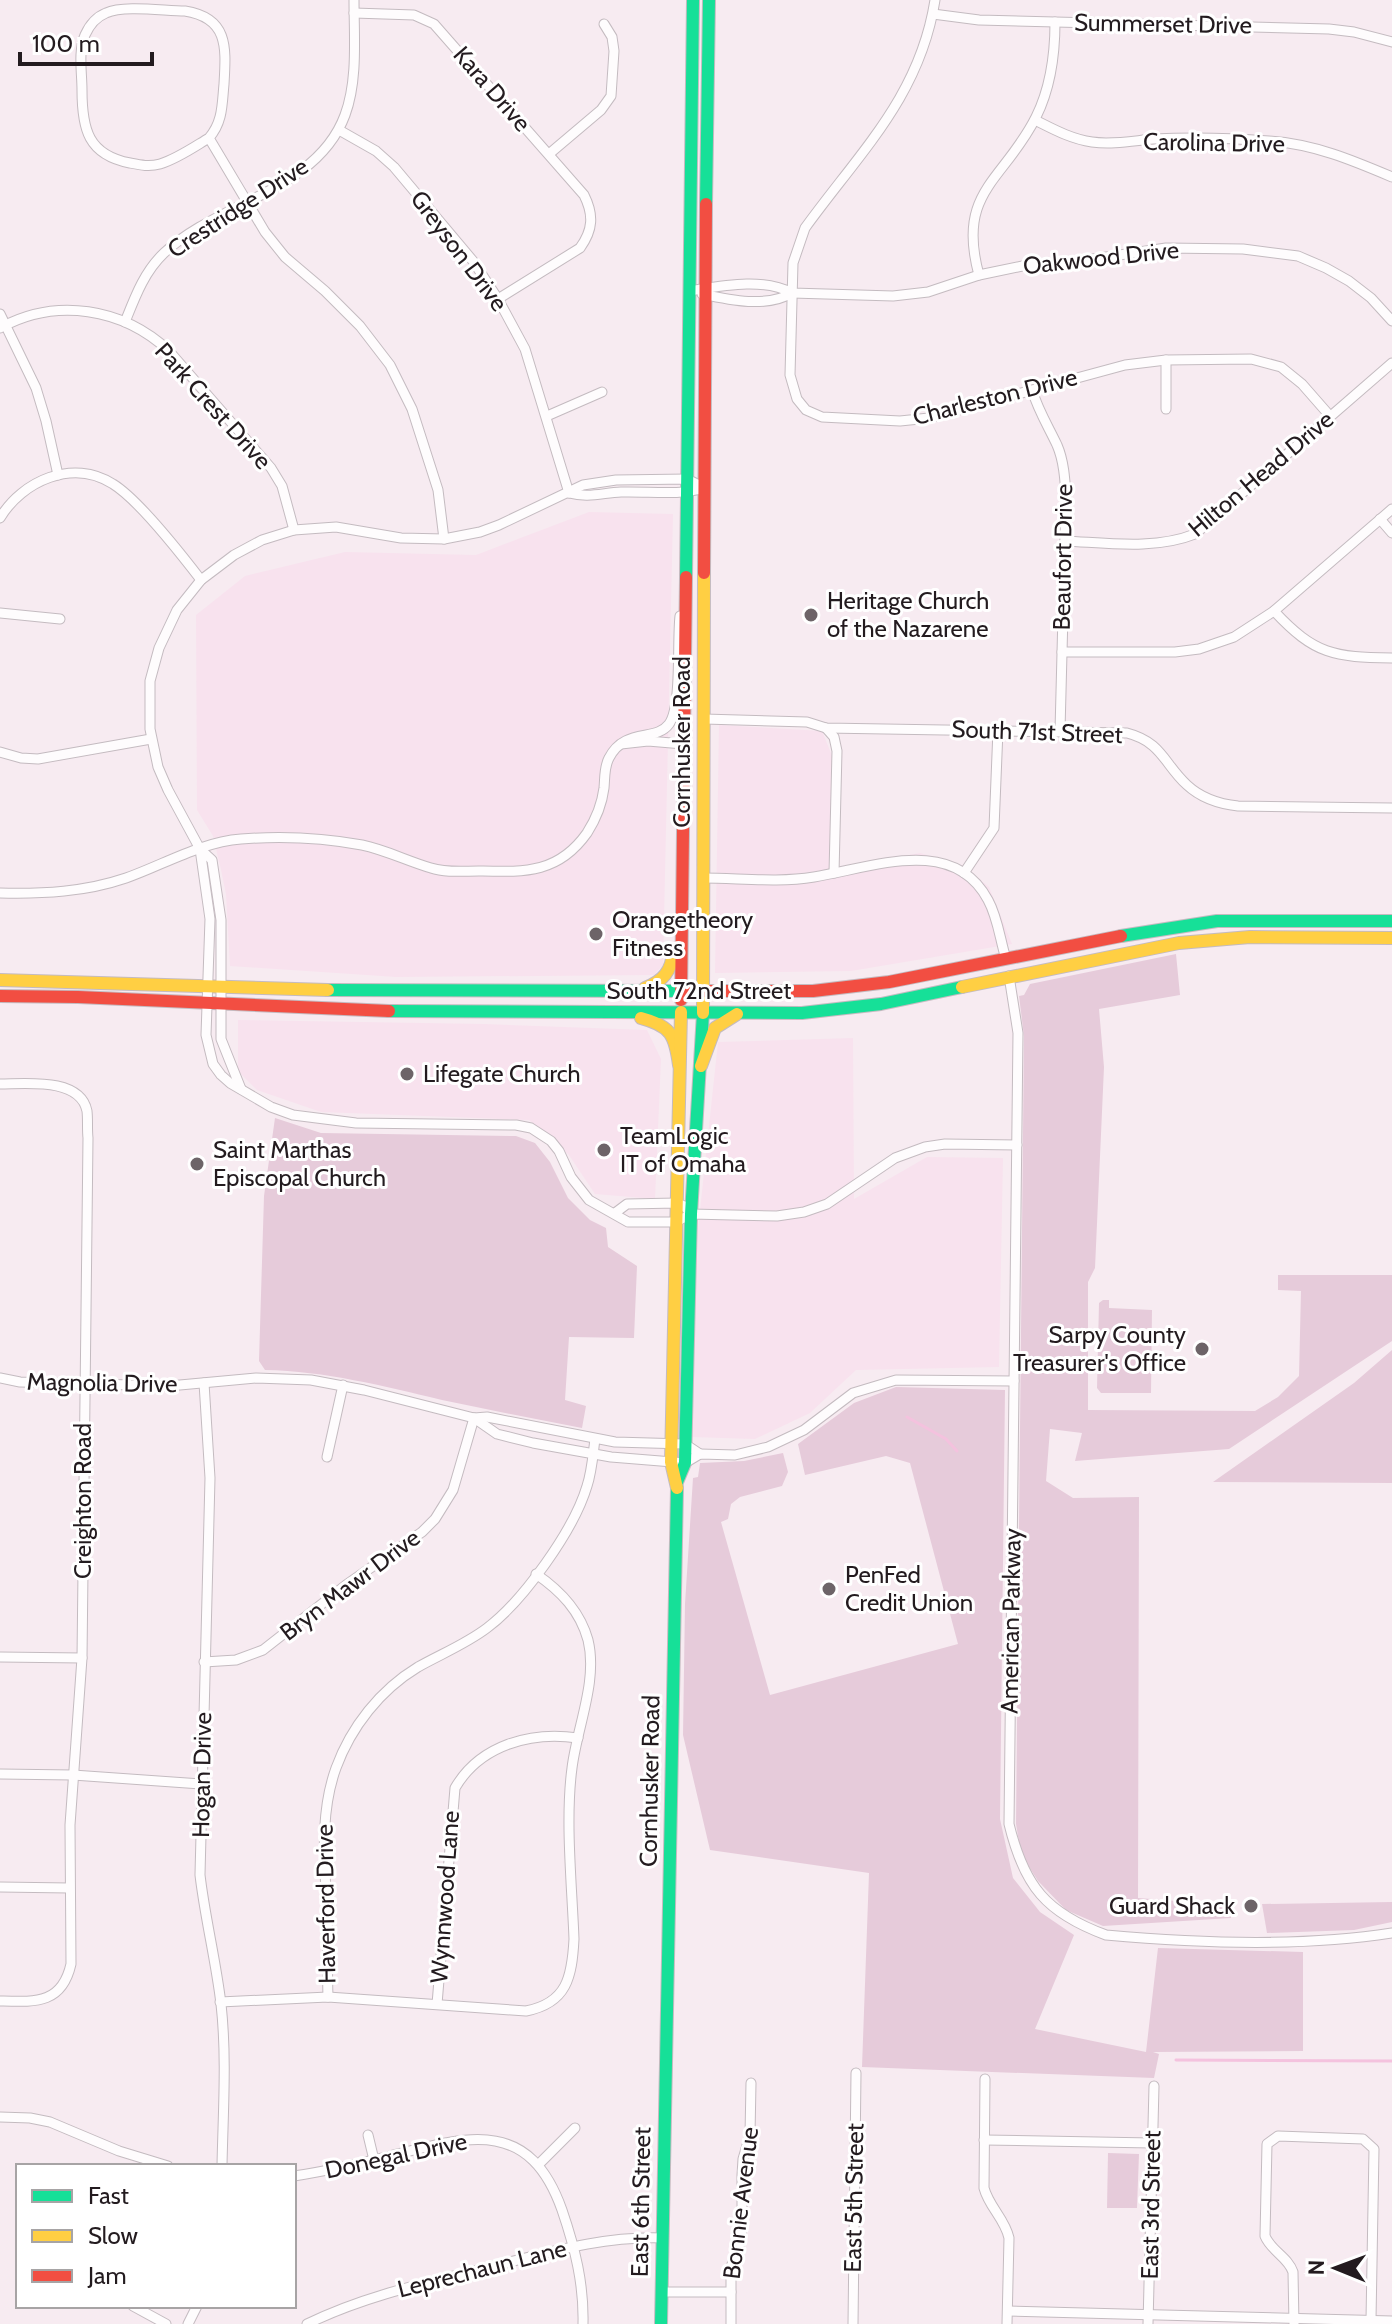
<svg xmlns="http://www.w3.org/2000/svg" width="1392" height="2324" font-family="Cabin,sans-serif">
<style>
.built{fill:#f8e2ee}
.green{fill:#e6cbda}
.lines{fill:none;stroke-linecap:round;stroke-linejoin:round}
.stream{stroke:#f4c2de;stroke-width:3}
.street-casing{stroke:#c4bbc0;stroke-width:11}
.fast-casing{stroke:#c4bbc0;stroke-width:14}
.slow-casing{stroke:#c4bbc0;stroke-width:14}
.jam-casing{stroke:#c4bbc0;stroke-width:14}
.street{stroke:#fefcfd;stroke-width:9}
.fast{stroke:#16e098;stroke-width:12}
.slow{stroke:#ffcf43;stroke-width:12}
.jam{stroke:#f24e42;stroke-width:12}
.poi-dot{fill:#6d6468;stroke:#fff;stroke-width:3}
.labels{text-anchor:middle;stroke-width:6;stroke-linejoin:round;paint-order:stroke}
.street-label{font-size:24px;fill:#231b1f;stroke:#fff}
.poi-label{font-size:24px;fill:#231b1f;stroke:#fff;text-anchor:start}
</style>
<rect width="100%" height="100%" fill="#f7ebf1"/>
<g class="built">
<polygon points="589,512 673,514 663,965 654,975 396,977 230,966 226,894 221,870 213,836 197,810 196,615 245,576 345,552 476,555"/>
<polygon points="719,725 822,731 833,758 832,869 920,853 962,865 989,887 1012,944 851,971 715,973"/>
<polygon points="238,1020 484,1024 647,1030 661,1059 655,1199 595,1194 569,1155 529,1120 321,1112 257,1090 238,1071"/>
<polygon points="853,1038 854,1199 927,1157 1003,1158 999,1367 856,1370 810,1413 755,1439 692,1437 698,1229 718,1042"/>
</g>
<g class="green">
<polygon points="1176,954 1180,995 1099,1009 1104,1067 1095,1268 1088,1282 1088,1410 1255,1411 1278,1397 1299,1376 1301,1291 1278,1290 1278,1275 1392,1275 1392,1341 1229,1449 1075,1461 1082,1433 1050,1429 1046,1481 1073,1498 1139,1497 1138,1898 1230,1905 1231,1918 1103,1926 1066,1910 1038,1881 1021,1854 1016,1824 1024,1036 1019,996 1024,995 1030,984"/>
<path d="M275,1118L321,1133L516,1136L535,1143L550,1162L568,1198L590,1220L606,1228L608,1247L637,1266L634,1338L569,1337L565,1400L586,1406L582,1428C535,1419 489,1410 442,1400C383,1386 325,1371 265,1370L259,1361L264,1196Z"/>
<polygon points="1103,1300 1109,1300 1109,1308 1152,1310 1151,1393 1101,1393 1097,1388 1099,1303"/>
<polygon points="1392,1350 1392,1483 1213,1482 1354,1383"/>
<polygon points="896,1387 1005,1390 1000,1819 1013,1878 1040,1912 1074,1935 1035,2029 1146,2052 1158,1948 1303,1952 1303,2051 1153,2052 1159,2054 1154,2078 862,2067 869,1873 710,1850 683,1735 685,1604 693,1478 698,1477 700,1463 744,1461 783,1453 788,1472 782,1486 740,1497 731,1504 728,1519 721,1522 770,1695 958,1644 910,1463 886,1456 805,1475 798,1444 854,1403"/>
<polygon points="1392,1902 1392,1922 1354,1930 1267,1933 1262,1904"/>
<polygon points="1108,2153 1139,2154 1137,2208 1107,2208"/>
</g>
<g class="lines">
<g class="stream">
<polyline points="907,1417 946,1439 957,1451"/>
<polyline points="1176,2060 1392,2061"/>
</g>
<defs>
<g id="street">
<path d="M935,0C920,96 860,152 805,228L793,263L790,375L797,399L806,410L822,417L900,421L929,418L1125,365L1166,360L1251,359L1281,367L1302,384L1330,416"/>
<path d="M354,13L414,15L434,24L584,195C594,215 593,230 580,248L498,299"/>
<polyline points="933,14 979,20 1329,29 1354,32 1392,42"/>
<path d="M1035,120C1053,129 1071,139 1092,142C1112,145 1132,141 1153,139C1190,137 1232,138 1269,141C1314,144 1352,160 1392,177"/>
<polyline points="339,130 376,151 394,167 473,261 498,299 525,349 569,493"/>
<path d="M209,138C194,147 177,159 160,164C149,167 140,165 130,163C88,155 82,129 82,90C82,73 78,51 85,35C89,26 96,17 106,13C124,5 164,11 185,11C229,18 226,48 224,84C222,104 223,122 209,138L265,232L285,257L325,291L360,326L390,365L412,409L438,490L444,539"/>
<polyline points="549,154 601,110 611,96 614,51 612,37 604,24"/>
<path d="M979,275C956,191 1004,181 1036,117C1051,87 1055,55 1055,22"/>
<path d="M689,291C721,286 763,277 792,293L893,296L928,292L979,275L1027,265L1066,263L1166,248L1243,249L1298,256L1326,268L1349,281L1371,298L1392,321"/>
<path d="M702,294C730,300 767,308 792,293"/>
<polyline points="0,314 36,388 46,421 58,475"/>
<path d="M125,322C135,297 144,272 164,253C218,202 317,191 345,115C358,80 354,37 354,0"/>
<path d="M0,328C56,297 123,308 169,351L271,468L282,486L294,530"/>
<polyline points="1166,360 1166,409"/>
<path d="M1032,390C1038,410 1048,426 1057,445C1064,461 1065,480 1066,497L1060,731"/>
<polyline points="547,416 602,392"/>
<path d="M569,493C588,498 602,493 621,492C650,491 677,496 705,488"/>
<path d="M0,518C22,481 73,458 113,484C139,500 181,554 201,580"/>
<polyline points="1380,519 1392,533"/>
<path d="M1065,541C1108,543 1155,550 1195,534L1392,363"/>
<path d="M1274,611C1315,655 1334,657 1392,658"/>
<polyline points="0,613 60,619"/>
<polyline points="1062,652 1175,652 1199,649 1234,637 1274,611 1392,509"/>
<path d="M704,719L807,722L826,728L1127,733C1162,742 1164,764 1187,785C1201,798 1219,804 1238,806L1392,808"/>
<polyline points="826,728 834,737 837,751 834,873"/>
<polyline points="621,744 648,741 683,744"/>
<polyline points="0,752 21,758 38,759 151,739"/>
<polyline points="200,849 210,919 206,1035 213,1064 221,1075 230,1083 271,1107 293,1115 356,1123 516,1125 531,1128 551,1141 559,1151 571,1177 589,1200 628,1222 676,1222 691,1214 777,1216 804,1212 827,1204 895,1158 925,1147 945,1144 1017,1145"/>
<polyline points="964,873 994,828 998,730"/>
<path d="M703,878C739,878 778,883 814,877C871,868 953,834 988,900C998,918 1000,940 1006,959"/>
<path d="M0,893C43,894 85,892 126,878C163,865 201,842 241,839C279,836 324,838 362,845C386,850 407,861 431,868C446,873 463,871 479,871C524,872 558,874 587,833C596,819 602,804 604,788C605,778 604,767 609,758C625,727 656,742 669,724C682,706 677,641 680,616"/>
<path d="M1009,976L1018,1033L1009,1824C1024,1886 1046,1913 1106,1935C1195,1943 1304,1947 1392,1933"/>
<path d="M0,1084C25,1084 80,1077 87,1111C88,1120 87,1129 88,1138L82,1658L70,1825L71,1964C62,2004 36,2002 0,2001"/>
<polyline points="241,1089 221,1039 221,920 212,860 200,849 168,790 158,767 150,729 150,681 159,648 177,610 201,580 234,555 262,540 294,530 336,527 401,538 444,539 480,532 499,525 583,485 616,480 687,479 705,488"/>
<polyline points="615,1213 627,1204 677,1203 684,1206 691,1214"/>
<polyline points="0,1378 20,1382 169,1386 256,1378 311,1380 364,1390 474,1418 487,1417 615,1442 685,1444 700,1454"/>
<path d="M204,1383L210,1478L200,1875C205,1918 216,1961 221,2004C227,2058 223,2112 222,2166"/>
<polyline points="474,1418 497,1434 533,1443 611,1457 685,1463 700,1454 735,1455 768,1447 804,1430 853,1393 896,1380 1014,1381"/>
<polyline points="327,1457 343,1385"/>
<polyline points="0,1657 82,1658"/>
<polyline points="204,1662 236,1660 263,1650 346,1585 422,1532 435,1519 453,1490 474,1418"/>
<polyline points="0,1774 73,1775 201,1784"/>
<polyline points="0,1887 69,1888"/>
<path d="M328,1997C327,1969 328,1940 327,1912C325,1864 319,1815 336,1768C351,1727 380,1690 418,1667C441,1654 466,1644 487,1628C523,1601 574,1530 587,1486C592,1471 593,1454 595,1439"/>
<path d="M220,2002L328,1997L526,2011C567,2003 572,1977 574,1939C572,1886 565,1820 572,1768C577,1727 598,1681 588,1640C580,1611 561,1591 536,1574"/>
<path d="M437,2004L455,1788C480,1745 531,1731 578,1738"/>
<path d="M985,2079L984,2188C989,2207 1005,2219 1009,2238L1007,2324"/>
<polyline points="0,2117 30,2118 50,2122 119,2151 168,2166"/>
<polyline points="368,2135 374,2160"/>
<polyline points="984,2140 1152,2143"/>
<polyline points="539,2164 575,2128"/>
<path d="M294,2176C327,2171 358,2164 390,2156C468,2136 529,2117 562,2210C575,2248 584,2284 583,2324"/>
<polyline points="662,2292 731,2292"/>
<polyline points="133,2306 166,2324"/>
<polyline points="1008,2311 1392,2321"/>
<polyline points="188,2324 197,2306"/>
<path d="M307,2324C366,2295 430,2282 494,2266C550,2252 604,2236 663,2238"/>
<polyline points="731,2324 731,2267 740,2243 742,2227 742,2175 743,2159 750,2135 751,2083"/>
<polyline points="853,2324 856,2073"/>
<polyline points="1148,2324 1154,2086"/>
<path d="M1294,2324L1293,2272C1288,2257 1271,2251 1265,2236L1267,2144L1278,2136L1363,2139L1374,2149L1371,2320"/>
</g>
<g id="fast">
<polyline points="706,204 709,0"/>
<polyline points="686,577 693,0"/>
<polyline points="1121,936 1217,921 1392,921"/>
<polyline points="328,990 691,991"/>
<polyline points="389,1011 802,1013 881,1004 962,987"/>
<polyline points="677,1482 685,1463 691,1214 703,1013"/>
<polyline points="661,2324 677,1488"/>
</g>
<g id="slow">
<polyline points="0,980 328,990"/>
<polyline points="962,987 1179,943 1250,937 1392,938"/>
<path d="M645,988C663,981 672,971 673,951"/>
<polyline points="703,1013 704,573"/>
<path d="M641,1018C671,1026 675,1035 679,1065"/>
<polyline points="701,1066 715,1028 737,1014"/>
<polyline points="677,1488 671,1462 681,1012"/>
</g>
<g id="jam">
<polyline points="704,573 706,204"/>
<polyline points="691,991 813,991 889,982 1121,936"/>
<polyline points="0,996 78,997 389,1011"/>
<polyline points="681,1000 686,577"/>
</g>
</defs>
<use href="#street" class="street-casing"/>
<use href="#fast" class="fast-casing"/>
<use href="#slow" class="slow-casing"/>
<use href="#jam" class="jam-casing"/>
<use href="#street" class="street"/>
<use href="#fast" class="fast"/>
<use href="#slow" class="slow"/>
<use href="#jam" class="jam"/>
</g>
<g class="poi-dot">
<circle cx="811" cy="615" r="8"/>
<circle cx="596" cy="934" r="8"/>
<circle cx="407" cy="1074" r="8"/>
<circle cx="604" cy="1150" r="8"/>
<circle cx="197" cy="1164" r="8"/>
<circle cx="1202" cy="1349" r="8"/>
<circle cx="829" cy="1589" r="8"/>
<circle cx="1251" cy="1906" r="8"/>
</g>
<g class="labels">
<g class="street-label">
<text transform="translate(1163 24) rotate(1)" y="8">Summerset Drive</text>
<text transform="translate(492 89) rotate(49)" y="8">Kara Drive</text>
<text transform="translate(1214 143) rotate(1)" y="8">Carolina Drive</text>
<text transform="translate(238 208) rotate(-33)" y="8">Crestridge Drive</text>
<text transform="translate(459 251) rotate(53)" y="8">Greyson Drive</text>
<text transform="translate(1101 258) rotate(-6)" y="8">Oakwood Drive</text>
<text transform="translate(995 397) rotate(-14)" y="8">Charleston Drive</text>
<text transform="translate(213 406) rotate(48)" y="8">Park Crest Drive</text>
<text transform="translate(1261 474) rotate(-40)" y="8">Hilton Head Drive</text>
<text transform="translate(1063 557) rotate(-89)" y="8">Beaufort Drive</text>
<text transform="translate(1037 732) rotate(2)" y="8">South 71st Street</text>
<text transform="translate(682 742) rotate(-90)" y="8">Cornhusker Road</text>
<text x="699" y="999">South 72nd Street</text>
<text transform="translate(102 1383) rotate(1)" y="8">Magnolia Drive</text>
<text transform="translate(83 1501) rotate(-90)" y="8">Creighton Road</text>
<text transform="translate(350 1585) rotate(-37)" y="8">Bryn Mawr Drive</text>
<text transform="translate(1011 1621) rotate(-89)" y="8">American Parkway</text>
<text transform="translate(202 1775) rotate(-89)" y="8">Hogan Drive</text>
<text transform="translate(650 1781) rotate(-89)" y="8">Cornhusker Road</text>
<text transform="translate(445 1897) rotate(-86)" y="8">Wynnwood Lane</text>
<text transform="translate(326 1904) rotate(-91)" y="8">Haverford Drive</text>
<text transform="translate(396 2156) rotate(-12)" y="8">Donegal Drive</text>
<text transform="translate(854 2198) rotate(-89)" y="8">East 5th Street</text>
<text transform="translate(641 2202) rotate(-89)" y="8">East 6th Street</text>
<text transform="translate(741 2203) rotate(-83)" y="8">Bonnie Avenue</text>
<text transform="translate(1151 2205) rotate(-89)" y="8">East 3rd Street</text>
<text transform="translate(482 2269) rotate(-14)" y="8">Leprechaun Lane</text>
</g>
<g class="poi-label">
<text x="827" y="609">Heritage Church<tspan x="827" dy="28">of the Nazarene</tspan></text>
<text x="612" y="928">Orangetheory<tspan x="612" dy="28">Fitness</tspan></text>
<text x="423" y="1082">Lifegate Church</text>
<text x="620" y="1144">TeamLogic<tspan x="620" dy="28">IT of Omaha</tspan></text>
<text x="213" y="1158">Saint Marthas<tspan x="213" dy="28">Episcopal Church</tspan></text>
<text x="1186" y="1343" text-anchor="end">Sarpy County<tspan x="1186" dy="28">Treasurer's Office</tspan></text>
<text x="845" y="1583">PenFed<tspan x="845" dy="28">Credit Union</tspan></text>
<text x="1235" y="1914" text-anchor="end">Guard Shack</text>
</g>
</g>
<rect x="16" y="2164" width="280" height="144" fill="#ffffff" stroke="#a7a4a5" stroke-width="2"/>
<rect x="32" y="2190" width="40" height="12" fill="#16e098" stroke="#a7a4a5" stroke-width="2"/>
<text x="88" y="2204" font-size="24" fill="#231b1f">Fast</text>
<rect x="32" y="2230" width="40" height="12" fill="#ffcf43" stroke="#a7a4a5" stroke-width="2"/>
<text x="88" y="2244" font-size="24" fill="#231b1f">Slow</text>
<rect x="32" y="2270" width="40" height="12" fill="#f24e42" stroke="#a7a4a5" stroke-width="2"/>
<text x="88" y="2284" font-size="24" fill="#231b1f">Jam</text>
<g transform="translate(1336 2268) rotate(271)" stroke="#ffffff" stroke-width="6" paint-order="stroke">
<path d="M0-6L14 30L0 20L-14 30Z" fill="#231b1f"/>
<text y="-12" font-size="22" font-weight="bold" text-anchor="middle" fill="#231b1f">N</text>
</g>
<path d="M20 52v12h132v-12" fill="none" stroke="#231b1f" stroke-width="4"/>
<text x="32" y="52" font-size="24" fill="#231b1f" stroke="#ffffff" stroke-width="6" paint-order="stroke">100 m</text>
</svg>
